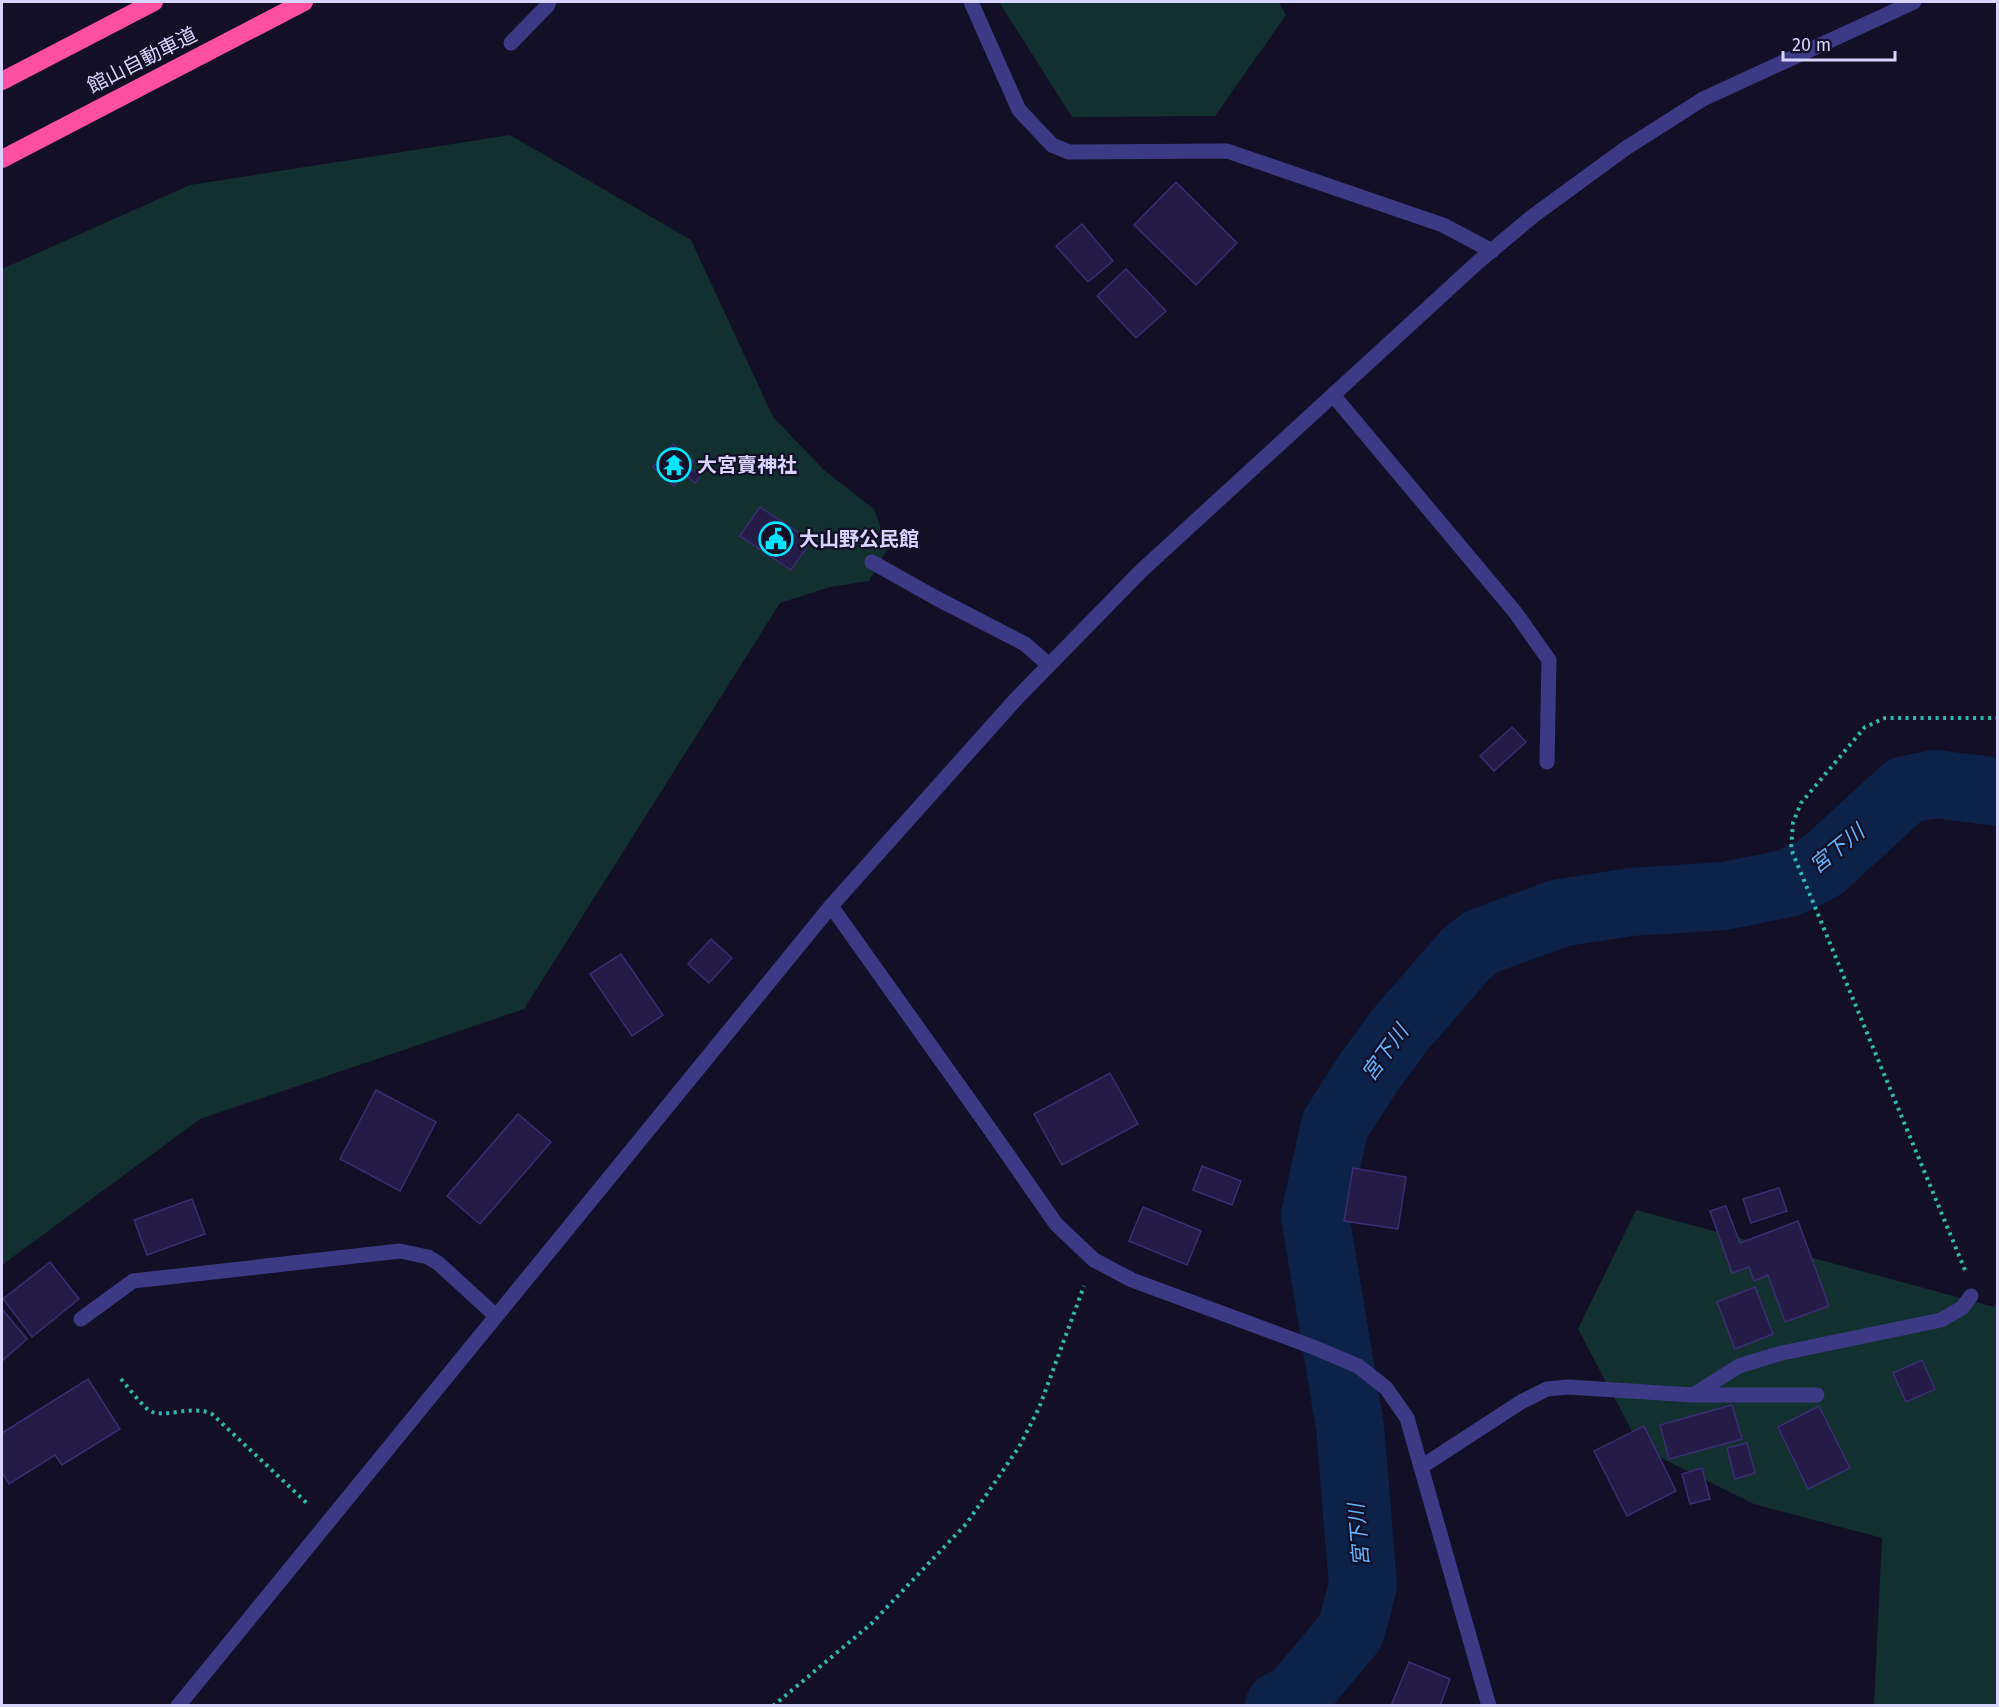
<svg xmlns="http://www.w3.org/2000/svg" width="1999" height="1707" font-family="'Fira Sans','Noto Sans JP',sans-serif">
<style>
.green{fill:#12302f}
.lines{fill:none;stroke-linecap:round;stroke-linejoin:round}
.river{stroke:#0c2248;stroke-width:68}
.building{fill:#241b47;stroke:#3b2d73;stroke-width:1.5}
.path{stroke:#2fb8b0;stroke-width:4;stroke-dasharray:3 4.5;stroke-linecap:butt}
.service{stroke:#3d3a85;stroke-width:15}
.minor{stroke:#3d3a85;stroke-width:15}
.tertiary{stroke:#3d3a85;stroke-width:15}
.motorway{stroke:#ff4fa3;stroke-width:18}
.labels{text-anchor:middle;stroke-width:4.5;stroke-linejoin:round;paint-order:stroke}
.street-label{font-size:20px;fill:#d9d4ff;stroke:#130f26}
.poi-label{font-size:20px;font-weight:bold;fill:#d9d4ff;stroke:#130f26;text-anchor:start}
.water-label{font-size:21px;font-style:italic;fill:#62b6ff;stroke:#130f26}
</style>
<rect width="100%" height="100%" fill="#130f26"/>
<g class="green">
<polygon points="999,2 1279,2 1286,15 1215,116 1072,117"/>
<polygon points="510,135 691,240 773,417 824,470 874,509 888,548 869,581 830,587 780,603 524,1009 200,1119 2,1265 2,269 190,185"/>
<polygon points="1636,1210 1994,1307 1997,1303 1997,1705 1874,1705 1882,1538 1754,1504 1641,1448 1578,1329"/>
</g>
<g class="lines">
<polyline class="river" points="1279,1706 1295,1698 1351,1631 1363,1585 1350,1427 1315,1216 1335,1125 1369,1072 1400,1030 1465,955 1481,942 1560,913 1631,902 1724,896 1789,883 1822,866 1905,790 1935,784 1998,792"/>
</g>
<g class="building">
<polygon points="1176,182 1237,243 1196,285 1134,225"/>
<polygon points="1082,224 1113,261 1088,282 1056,246"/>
<polygon points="1126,269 1166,311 1136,338 1097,296"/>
<polygon points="673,444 694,462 689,467 700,476 695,483 684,474 674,486 653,467"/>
<polygon points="760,507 811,541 791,570 740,536"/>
<polygon points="1512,727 1526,742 1494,771 1480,756"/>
<polygon points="711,939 732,958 709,983 688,964"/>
<polygon points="621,954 663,1015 632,1036 590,974"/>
<polygon points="1110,1073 1138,1124 1062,1165 1034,1114"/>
<polygon points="376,1090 436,1122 400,1191 340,1159"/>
<polygon points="518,1114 551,1142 480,1224 447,1196"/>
<polygon points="1202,1166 1241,1181 1232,1205 1193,1190"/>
<polygon points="1353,1168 1406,1177 1398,1229 1344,1221"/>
<polygon points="1779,1188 1787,1211 1751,1223 1743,1199"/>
<polygon points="192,1199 205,1234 147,1255 134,1220"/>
<polygon points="1726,1206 1740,1243 1798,1221 1829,1306 1785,1322 1768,1275 1754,1281 1749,1267 1732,1273 1710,1211"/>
<polygon points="1143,1207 1201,1231 1187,1265 1129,1241"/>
<polygon points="50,1262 79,1299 32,1337 3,1299"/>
<polygon points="1755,1287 1773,1334 1735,1349 1717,1302"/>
<polygon points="2,1309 27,1339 2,1361"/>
<polygon points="1922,1360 1935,1389 1906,1402 1893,1373"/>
<polygon points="88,1379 120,1429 62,1465 55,1455 9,1484 2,1472 2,1433"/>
<polygon points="1732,1405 1742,1439 1669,1459 1660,1425"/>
<polygon points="1819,1406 1850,1468 1808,1489 1778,1427"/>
<polygon points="1644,1426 1676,1491 1627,1516 1594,1451"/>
<polygon points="1747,1443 1755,1473 1735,1479 1727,1448"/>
<polygon points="1702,1468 1710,1499 1690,1504 1682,1474"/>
<polygon points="1409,1662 1450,1679 1440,1706 1391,1706"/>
</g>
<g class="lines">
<g class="path">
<polyline points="1965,1270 1791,849 1793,823 1801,803 1865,727 1885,718 1998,718"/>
<path d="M121,1379C128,1387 142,1406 150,1411C165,1419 191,1404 212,1414L309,1505"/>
<polyline points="773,1706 871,1624 967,1523 1019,1447 1039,1408 1084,1286"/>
</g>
<polyline class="service" points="1693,1395 1817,1395"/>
<g class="minor">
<polyline points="971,2 1019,110 1052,145 1069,152 1227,151 1443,225 1492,251"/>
<polyline points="511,43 547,6 549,2"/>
<polyline points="1333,395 1515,612 1549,660 1547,762"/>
<polyline points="872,562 936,598 1025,644 1049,665"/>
<polyline points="831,906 987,1125 1056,1224 1094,1260 1132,1280 1313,1347 1358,1366 1386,1388 1407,1418 1489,1706"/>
<polyline points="81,1319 133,1281 400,1251 428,1257 438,1263 496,1316"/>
<polyline points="1421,1467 1521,1402 1547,1389 1568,1387 1693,1395 1739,1366 1778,1354 1941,1320 1962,1308 1971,1296"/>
</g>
<polyline class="tertiary" points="178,1706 831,906 1016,699 1141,571 1478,262 1533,216 1626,148 1703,99 1914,2"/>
<g class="motorway">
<polyline points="2,81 154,2"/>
<polyline points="2,159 304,2"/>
</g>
</g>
<defs>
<symbol id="temple-ring" viewBox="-11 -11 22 22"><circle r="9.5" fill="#130f26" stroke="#00e5ff" stroke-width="1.5"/><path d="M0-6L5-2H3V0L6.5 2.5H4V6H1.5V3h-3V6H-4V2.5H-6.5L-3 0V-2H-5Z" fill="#00e5ff"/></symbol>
<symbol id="civic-ring" viewBox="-11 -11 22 22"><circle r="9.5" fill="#130f26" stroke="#00e5ff" stroke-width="1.5"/><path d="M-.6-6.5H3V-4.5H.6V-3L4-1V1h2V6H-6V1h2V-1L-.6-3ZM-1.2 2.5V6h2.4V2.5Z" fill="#00e5ff"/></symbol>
</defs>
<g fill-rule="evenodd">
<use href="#temple-ring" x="655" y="446" width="38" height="38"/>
<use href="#civic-ring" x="757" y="520" width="38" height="38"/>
</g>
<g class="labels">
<g class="street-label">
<text transform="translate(142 60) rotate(-27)" y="7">館山自動車道</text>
</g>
<g class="poi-label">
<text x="697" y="472">大宮賣神社</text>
<text x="799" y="546">大山野公民館</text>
</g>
<g class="water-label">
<text transform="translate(1837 849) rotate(-39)" y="7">宮下川</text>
<text transform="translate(1385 1053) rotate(-54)" y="7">宮下川</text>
<text transform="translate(1359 1535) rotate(-95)" y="7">宮下川</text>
</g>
</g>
<rect width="1999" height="1707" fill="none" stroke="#d9d4ff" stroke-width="6"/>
<path d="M1783 51v9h112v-9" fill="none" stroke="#d9d4ff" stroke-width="3"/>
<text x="1792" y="51" font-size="18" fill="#d9d4ff" stroke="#130f26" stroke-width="4.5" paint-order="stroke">20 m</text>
</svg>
